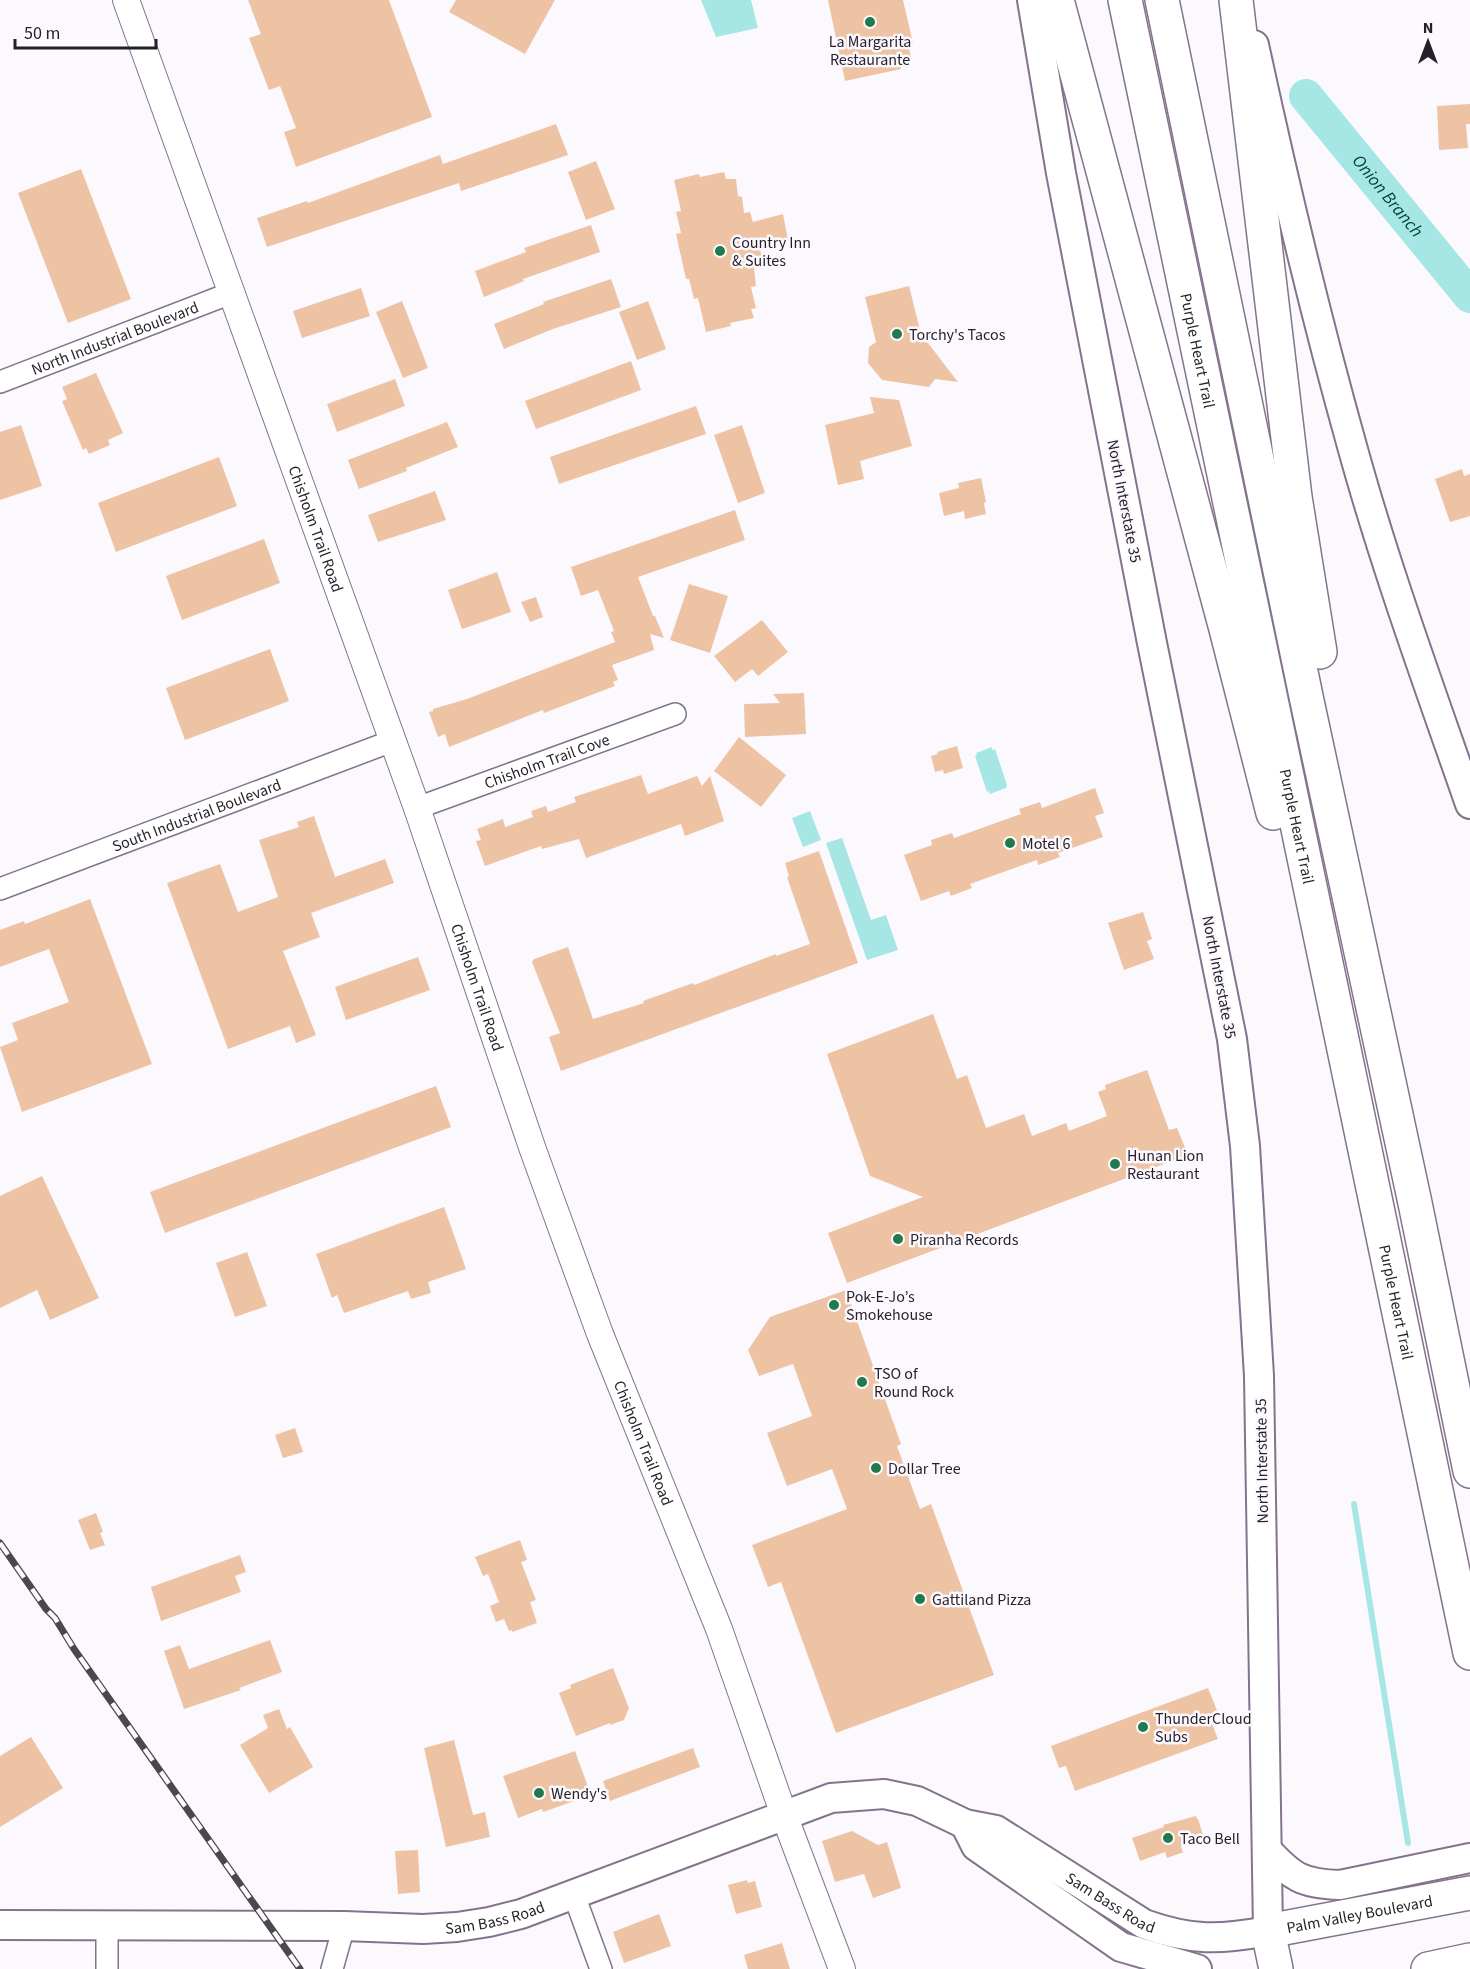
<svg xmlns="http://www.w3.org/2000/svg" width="1470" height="1969" font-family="'Source Sans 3',sans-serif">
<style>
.water{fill:#a6e6e5}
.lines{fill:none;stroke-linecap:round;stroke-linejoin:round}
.stream{stroke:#a6e6e5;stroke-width:6}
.river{stroke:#a6e6e5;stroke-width:34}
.building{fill:#edc3a4}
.minor-casing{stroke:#84738c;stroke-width:24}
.tertiary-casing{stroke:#84738c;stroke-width:28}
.secondary-casing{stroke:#84738c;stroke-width:32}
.trunk-casing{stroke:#84738c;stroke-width:36}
.motorway-casing{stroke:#84738c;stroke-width:36}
.minor{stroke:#fff;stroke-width:21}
.tertiary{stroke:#fff;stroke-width:26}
.secondary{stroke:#fff;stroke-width:28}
.trunk{stroke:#fff;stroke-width:33}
.motorway{stroke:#fff;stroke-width:33}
.rail-casing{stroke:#4c464f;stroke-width:7}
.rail{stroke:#fcf9fe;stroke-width:4.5;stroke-dasharray:14;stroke-linecap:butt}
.poi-dot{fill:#207a4e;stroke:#fcf9fe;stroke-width:2}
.labels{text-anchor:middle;stroke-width:5;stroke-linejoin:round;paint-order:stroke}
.poi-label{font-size:16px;fill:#261f29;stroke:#fcf9fe;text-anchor:start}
.street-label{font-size:16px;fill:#261f29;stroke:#fcf9fe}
.water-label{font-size:18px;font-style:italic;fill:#034141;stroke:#fcf9fe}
</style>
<rect width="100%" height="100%" fill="#fcf9fe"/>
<g class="water">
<polygon points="701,0 751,0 758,28 716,37"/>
<polygon points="992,747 992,750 995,749 1007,785 1006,788 990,794 989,791 987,792 975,756 977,755 976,753"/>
<polygon points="810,811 821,840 803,847 792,818"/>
<polygon points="842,838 871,920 886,915 898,950 867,960 826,843"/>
</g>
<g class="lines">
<polyline class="stream" points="1354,1504 1408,1843"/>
<path class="river" id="s1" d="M1306,96L1470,296"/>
</g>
<g class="building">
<polygon points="248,0 389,0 432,117 296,167 284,132 296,128 280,86 269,90 249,38 261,34"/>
<polygon points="456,0 555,0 525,54 449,12"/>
<polygon points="828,0 903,0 913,43 908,44 912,62 900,65 901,69 845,81"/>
<polygon points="1470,104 1470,124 1466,124 1468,148 1439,150 1437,106"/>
<polygon points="556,124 568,155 461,191 459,183 267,247 257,218 307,201 308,203 440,155 443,164"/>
<polygon points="596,161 615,209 586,220 568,172"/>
<polygon points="81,169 131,299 68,323 18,193"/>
<polygon points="724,172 726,179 736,179 738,196 742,197 744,213 750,212 753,222 783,214 788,240 759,245 762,258 753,258 756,286 751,287 756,308 751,309 754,318 730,323 731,326 706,332 698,298 694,299 689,279 686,279 676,234 681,233 676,212 681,211 674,180 699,174 700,177"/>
<polygon points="591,225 600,252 523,279 524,281 484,297 475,271 526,252 524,248"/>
<polygon points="611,279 621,307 553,329 504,349 494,324 544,304 543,302"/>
<polygon points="909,286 921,334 958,382 935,379 929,387 882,380 868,363 869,347 876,342 865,297"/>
<polygon points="361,288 370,316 302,338 293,311"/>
<polygon points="402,301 428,368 403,378 376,312"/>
<polygon points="648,301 666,349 637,360 619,312"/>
<polygon points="631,361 641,390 536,429 525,401"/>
<polygon points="96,373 123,433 108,440 110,445 89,454 86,448 83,450 62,401 67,399 62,387"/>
<polygon points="395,379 405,406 337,432 327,404"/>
<polygon points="870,397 899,400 912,446 860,461 864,479 838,485 825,425 874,413"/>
<polygon points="696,406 706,434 559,484 550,457"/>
<polygon points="447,422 458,447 406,468 407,471 359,489 348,460"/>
<polygon points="21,425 42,486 0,500 0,432"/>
<polygon points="742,425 765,493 738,503 714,435"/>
<polygon points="219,457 237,506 116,552 98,503"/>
<polygon points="1462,469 1464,476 1470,474 1470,516 1450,522 1435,479"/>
<polygon points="981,478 986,502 984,503 986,514 965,519 964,511 944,516 939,493 959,488 958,483"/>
<polygon points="435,491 446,520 378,542 368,515"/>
<polygon points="735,510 745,540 638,577 653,616 655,616 664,638 650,634 654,650 612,665 618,680 613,682 615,686 544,713 543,710 449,747 445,734 438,737 429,712 433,711 433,709 467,699 615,642 611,632 614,631 598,590 581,596 571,567"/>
<polygon points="264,539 280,583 182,620 166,576"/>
<polygon points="497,572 511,612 462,629 448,590"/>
<polygon points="689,584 728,596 710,653 670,640"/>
<polygon points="536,597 543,617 530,622 521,602"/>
<polygon points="762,620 788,652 758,676 752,669 735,682 714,656"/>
<polygon points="270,649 289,701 185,740 166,688"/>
<polygon points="804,693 806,734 745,737 744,704 780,703 773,694"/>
<polygon points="739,737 786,775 761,807 714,771"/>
<polygon points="957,746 963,768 944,774 943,770 935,772 931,756 938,754 937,752"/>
<polygon points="641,775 648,794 697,776 702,786 710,776 724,821 685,836 681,824 586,858 579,839 542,849 541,846 485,866 476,841 481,840 477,829 503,819 505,827 533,817 531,811 546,806 548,812 576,802 574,797"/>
<polygon points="1095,788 1104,813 1095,816 1103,837 1058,853 1060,857 1038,865 1037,860 970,884 972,888 951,896 949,891 921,901 904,855 932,845 931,840 952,833 954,838 1021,814 1019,809 1040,802 1042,808"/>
<polygon points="314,816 335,877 385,859 394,883 311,913 320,937 283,951 316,1035 296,1043 290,1026 228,1049 167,883 220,864 238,912 278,897 259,840 299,827 297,822"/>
<polygon points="819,851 858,963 561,1071 549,1037 560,1033 532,962 534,959 568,947 593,1019 644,1003 643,1001 679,988 693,983 694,985 776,954 776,956 810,944 787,877 789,876 785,863"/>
<polygon points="90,899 152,1064 22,1112 0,1047 18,1040 12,1023 69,1002 49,949 0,967 0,930 24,921 25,924"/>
<polygon points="1143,912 1152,939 1147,941 1154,959 1124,970 1108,923"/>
<polygon points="418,957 430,990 346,1020 335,987"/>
<polygon points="933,1014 957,1079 967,1075 986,1128 1024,1114 1032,1136 1066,1123 1069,1131 1107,1116 1098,1092 1106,1089 1105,1085 1147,1070 1169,1130 1177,1128 1188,1155 847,1283 828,1233 923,1197 870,1176 827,1054"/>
<polygon points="436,1086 451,1127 165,1233 150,1192"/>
<polygon points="42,1176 99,1298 50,1320 37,1290 0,1308 0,1196"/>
<polygon points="444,1207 466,1269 428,1282 431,1293 411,1299 408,1291 344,1313 337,1295 332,1298 316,1254"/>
<polygon points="247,1252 267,1306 235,1317 216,1263"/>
<polygon points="846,1290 901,1444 897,1446 920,1509 931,1504 994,1675 836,1733 781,1582 768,1587 752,1545 847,1509 832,1469 787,1486 767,1433 812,1416 793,1364 759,1376 748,1350 770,1317"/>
<polygon points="295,1428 303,1452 283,1458 275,1435"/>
<polygon points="96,1513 103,1532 100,1533 105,1545 90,1550 78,1520"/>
<polygon points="520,1540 527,1560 521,1562 536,1600 530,1602 537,1623 512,1632 512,1630 509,1631 504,1619 496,1622 490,1606 499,1602 488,1574 483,1576 475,1557"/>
<polygon points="240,1555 246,1572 235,1576 241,1592 161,1621 151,1587"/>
<polygon points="270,1640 282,1672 239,1688 241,1690 184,1709 164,1651 180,1645 189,1669"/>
<polygon points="613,1668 629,1708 624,1720 610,1725 610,1723 576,1736 559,1693 571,1688 570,1685"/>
<polygon points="1208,1688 1218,1713 1209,1716 1218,1739 1075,1791 1066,1766 1059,1768 1051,1746"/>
<polygon points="279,1709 287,1729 290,1727 313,1767 269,1793 240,1745 268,1728 263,1715"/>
<polygon points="31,1737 63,1788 0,1827 0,1756"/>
<polygon points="454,1740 473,1815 485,1812 490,1837 446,1847 424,1748"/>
<polygon points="693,1748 700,1767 610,1801 603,1781"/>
<polygon points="575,1751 591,1795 543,1812 542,1809 518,1818 503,1776"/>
<polygon points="1196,1816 1197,1819 1198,1819 1204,1838 1181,1846 1183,1853 1181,1853 1167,1858 1165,1852 1140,1861 1132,1838 1164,1827 1163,1825"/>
<polygon points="852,1831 878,1845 887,1842 901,1888 873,1898 864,1874 835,1882 822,1841"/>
<polygon points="418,1850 420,1892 398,1894 395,1851"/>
<polygon points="747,1880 748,1883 755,1881 762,1907 736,1914 728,1885"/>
<polygon points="659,1914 671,1946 624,1963 613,1932"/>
<polygon points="782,1943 790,1969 748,1969 744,1955"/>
</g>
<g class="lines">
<defs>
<g id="minor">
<path id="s2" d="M0,382L231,293"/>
<path id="s3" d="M417,808L675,714"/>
<path id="s4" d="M0,889L392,741"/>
<polyline points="574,1895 601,1969"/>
<polyline points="107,1969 107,1925"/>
<polyline points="332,1969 344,1926"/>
</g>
<g id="tertiary">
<path id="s5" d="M126,0L417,808L533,1150L600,1334L719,1629L784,1815L842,1969"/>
</g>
<g id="secondary">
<path d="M1254,45C1283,179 1315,314 1352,446C1385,566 1429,686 1470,804"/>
<polyline points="965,1824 976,1846 1121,1947 1197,1969"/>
<path d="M1267,1850C1292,1877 1302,1884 1340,1885L1470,1858"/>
<path id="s6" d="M0,1925L344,1926L423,1929L457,1927L489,1922L521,1914L831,1798L884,1794L917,1801L965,1824L996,1830L1144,1924C1192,1941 1219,1940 1268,1931L1259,1376L1245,1146L1232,1039L1152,643L1061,173L1032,0"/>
</g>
<g id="trunk">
<path id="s7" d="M1276,1969L1268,1931L1470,1893"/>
<polyline points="1428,1969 1470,1960"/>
</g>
<g id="motorway">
<polyline points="1057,0 1226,629 1273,813"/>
<path id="s8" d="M1125,0L1470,1653"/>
<polyline points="1162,0 1307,701 1415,1203 1470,1471"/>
<polyline points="1236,0 1295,497 1320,652"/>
</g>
</defs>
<use href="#minor" class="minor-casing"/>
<use href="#tertiary" class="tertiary-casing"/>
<use href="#secondary" class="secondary-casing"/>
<use href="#trunk" class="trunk-casing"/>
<use href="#motorway" class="motorway-casing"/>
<use href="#minor" class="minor"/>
<use href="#tertiary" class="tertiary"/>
<use href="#secondary" class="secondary"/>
<use href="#trunk" class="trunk"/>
<use href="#motorway" class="motorway"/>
<defs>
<polyline id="rail" points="0,1543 46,1609 55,1618 74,1649 300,1969"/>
</defs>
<use href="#rail" class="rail-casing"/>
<use href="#rail" class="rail"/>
</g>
<g class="poi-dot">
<circle cx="870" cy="22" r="6"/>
<circle cx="720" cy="251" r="6"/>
<circle cx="897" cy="334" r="6"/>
<circle cx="1010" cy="843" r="6"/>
<circle cx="1115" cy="1164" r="6"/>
<circle cx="898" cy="1239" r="6"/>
<circle cx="834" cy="1305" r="6"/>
<circle cx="862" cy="1382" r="6"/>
<circle cx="876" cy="1468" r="6"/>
<circle cx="920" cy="1599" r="6"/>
<circle cx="1143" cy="1727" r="6"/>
<circle cx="539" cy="1793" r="6"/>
<circle cx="1168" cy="1838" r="6"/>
</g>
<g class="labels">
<g class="poi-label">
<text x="870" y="47" text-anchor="middle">La Margarita<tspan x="870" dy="18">Restaurante</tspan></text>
<text x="732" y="248">Country Inn<tspan x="732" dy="18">&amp; Suites</tspan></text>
<text x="909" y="340">Torchy's Tacos</text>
<text x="1022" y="849">Motel 6</text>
<text x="1127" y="1161">Hunan Lion<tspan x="1127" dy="18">Restaurant</tspan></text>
<text x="910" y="1245">Piranha Records</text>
<text x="846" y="1302">Pok-E-Jo’s<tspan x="846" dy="18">Smokehouse</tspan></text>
<text x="874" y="1379">TSO of<tspan x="874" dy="18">Round Rock</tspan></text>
<text x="888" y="1474">Dollar Tree</text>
<text x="932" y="1605">Gattiland Pizza</text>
<text x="1155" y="1724">ThunderCloud<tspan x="1155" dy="18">Subs</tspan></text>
<text x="551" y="1799">Wendy's</text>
<text x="1180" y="1844">Taco Bell</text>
</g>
<g class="street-label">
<text dy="6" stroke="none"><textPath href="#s2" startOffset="123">North Industrial Boulevard</textPath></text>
<text dy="6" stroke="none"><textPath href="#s8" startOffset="358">Purple Heart Trail</textPath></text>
<text transform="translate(1125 501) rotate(79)" y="6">North Interstate 35</text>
<text dy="6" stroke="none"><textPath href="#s5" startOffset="562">Chisholm Trail Road</textPath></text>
<text dy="6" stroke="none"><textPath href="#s3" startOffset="138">Chisholm Trail Cove</textPath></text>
<text dy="6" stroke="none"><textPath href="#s4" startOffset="210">South Industrial Boulevard</textPath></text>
<text dy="6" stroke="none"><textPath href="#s8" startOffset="844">Purple Heart Trail</textPath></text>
<text transform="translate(1220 977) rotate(79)" y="6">North Interstate 35</text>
<text dy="6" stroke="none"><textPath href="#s5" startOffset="1048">Chisholm Trail Road</textPath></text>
<text dy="6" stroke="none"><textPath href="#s8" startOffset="1330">Purple Heart Trail</textPath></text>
<text dy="6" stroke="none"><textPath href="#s5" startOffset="1533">Chisholm Trail Road</textPath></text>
<text transform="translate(1261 1461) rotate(-91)" y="6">North Interstate 35</text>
<text dy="6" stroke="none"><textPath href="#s6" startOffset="1161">Sam Bass Road</textPath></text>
<text dy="6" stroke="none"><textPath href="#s7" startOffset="132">Palm Valley Boulevard</textPath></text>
<text dy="6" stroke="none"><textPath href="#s6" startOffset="496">Sam Bass Road</textPath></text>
</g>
<g class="water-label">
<text dy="6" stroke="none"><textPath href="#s1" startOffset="129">Onion Branch</textPath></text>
</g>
</g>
<g transform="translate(1428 42)" stroke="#fcf9fe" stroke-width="4.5" paint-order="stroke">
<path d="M0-4.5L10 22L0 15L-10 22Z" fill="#261f29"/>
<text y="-9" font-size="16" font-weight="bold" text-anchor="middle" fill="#261f29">N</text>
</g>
<path d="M15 39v9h141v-9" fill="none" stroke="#261f29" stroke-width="3"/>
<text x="24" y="39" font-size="18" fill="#261f29" stroke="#fcf9fe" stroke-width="4.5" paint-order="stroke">50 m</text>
</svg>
